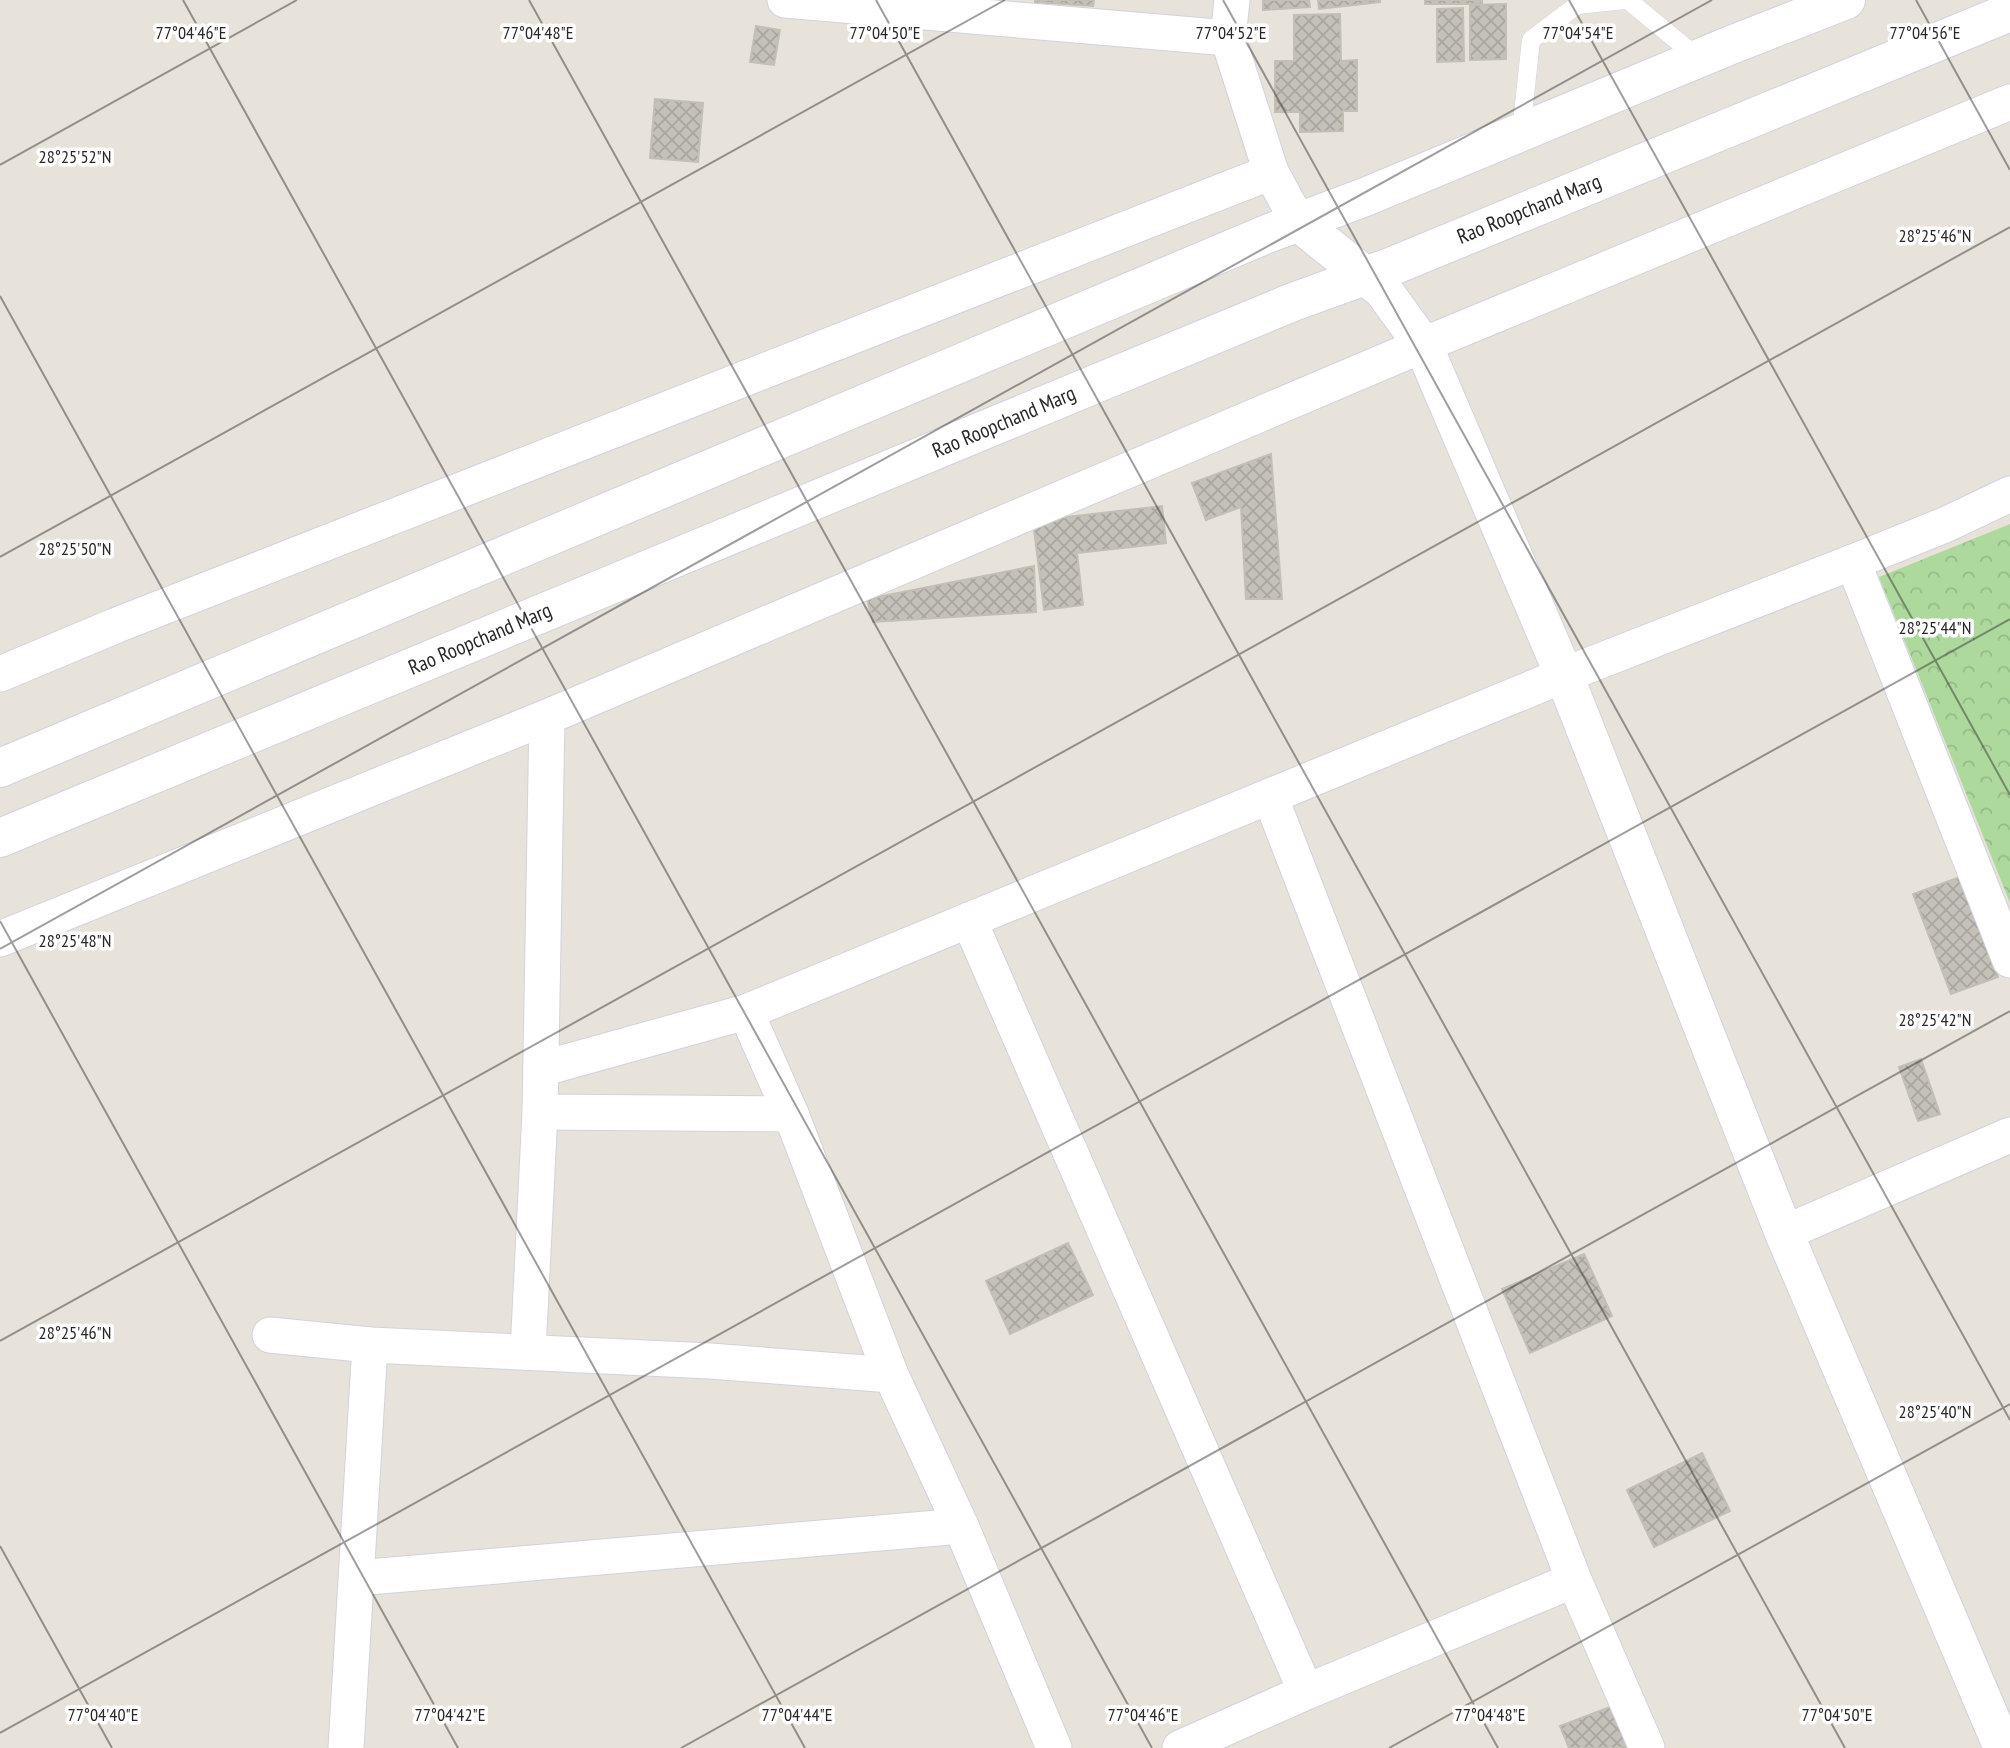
<svg xmlns="http://www.w3.org/2000/svg" width="2010" height="1748" font-family="'PT Sans Narrow',sans-serif">
<style>
.park{fill:url(#park-crowns)}
.building{fill:url(#building-cross-hatch);stroke:#c3bfb5;stroke-width:2}
.lines{fill:none;stroke-linecap:round;stroke-linejoin:round}
.service-casing{stroke:#d0d2df;stroke-width:19}
.minor-casing{stroke:#d0d2df;stroke-width:37}
.tertiary-casing{stroke:#d0d2df;stroke-width:40}
.secondary-casing{stroke:#d0d2df;stroke-width:40}
.service{stroke:#fff;stroke-width:18}
.minor{stroke:#fff;stroke-width:35}
.tertiary{stroke:#fff;stroke-width:38}
.secondary{stroke:#fff;stroke-width:38}
.ticks{fill:none;stroke:#272727;stroke-width:2;stroke-opacity:0.45}
.labels{text-anchor:middle;stroke-width:7;stroke-linejoin:round;paint-order:stroke}
.street-label{font-size:21px;fill:#272727;stroke:#fff}
.ticks-label{font-size:18px;text-anchor:middle;fill:#272727;stroke:#fff;stroke-width:7;stroke-linejoin:round;paint-order:stroke}
</style>
<defs>
<pattern id="park-crowns" width="20" height="18" patternUnits="userSpaceOnUse" patternTransform="scale(1.75)"><rect width="20" height="18" fill="#aed99d"/><path d="M2 6a3 3 0 1 1 6 0M12 15a3 3 0 1 1 6 0" fill="none" stroke="#96ba87"/></pattern>
<pattern id="building-cross-hatch" width="8" height="8" patternUnits="userSpaceOnUse" patternTransform="scale(1.75)"><rect width="8" height="8" fill="#c4c1b9"/><path d="M0 0l8 8M0 8l8-8" fill="none" stroke="#a8a69f"/></pattern>
</defs>
<rect width="100%" height="100%" fill="#e8e3da"/>
<polygon class="park" points="2010,524 2010,903 1879,577"/>
<g class="building">
<polygon points="1035,0 1094,0 1093,6 1035,2"/>
<polygon points="1263,0 1309,0 1310,7 1263,10"/>
<polygon points="1318,0 1380,0 1380,2 1319,9"/>
<rect x="1425" y="0" width="57" height="4"/>
<polygon points="1506,4 1506,59 1470,60 1470,5"/>
<polygon points="1463,8 1464,61 1437,62 1437,9"/>
<polygon points="1340,14 1341,61 1357,60 1357,111 1343,111 1343,131 1300,132 1300,112 1275,112 1275,61 1294,61 1294,15"/>
<polygon points="756,26 780,30 774,65 750,62"/>
<polygon points="655,99 703,103 698,162 650,158"/>
<polygon points="1271,454 1282,599 1246,599 1241,507 1206,520 1192,483"/>
<polygon points="1162,506 1166,543 1077,553 1083,605 1044,610 1033,521"/>
<polygon points="1034,566 1036,612 873,622 867,599"/>
<polygon points="1960,877 1998,977 1951,994 1913,894"/>
<polygon points="1921,1059 1940,1114 1918,1121 1899,1067"/>
<polygon points="1068,1243 1093,1295 1010,1334 986,1281"/>
<polygon points="1584,1254 1612,1316 1530,1353 1502,1289"/>
<polygon points="1702,1453 1730,1511 1654,1547 1627,1490"/>
<polygon points="1623,1702 1641,1748 1569,1748 1560,1726"/>
</g>
<g class="lines">
<defs>
<g id="service">
<polyline points="1628,0 1698,58"/>
<polyline points="1521,132 1531,40 1577,5 1625,0"/>
</g>
<g id="minor">
<polyline points="785,0 1228,38"/>
<polyline points="1232,0 1228,38 1271,172 1298,222"/>
<polyline points="1853,562 2010,960"/>
<polyline points="0,674 117,625 1271,172"/>
<polyline points="1270,796 1574,1580 1647,1748"/>
<polyline points="969,920 1306,1692"/>
<polyline points="0,939 547,717"/>
<polyline points="746,1012 791,1114 891,1375 961,1526 1054,1748"/>
<polyline points="541,1069 746,1012 1564,675 1853,562 1947,524 2010,494"/>
<polyline points="540,1112 791,1114"/>
<polyline points="1784,1233 2010,1135"/>
<polyline points="270,1335 370,1345 710,1361 891,1375"/>
<polyline points="528,1352 540,1112 547,717 1423,345 2010,102"/>
<polyline points="357,1578 961,1526"/>
<polyline points="346,1748 370,1345"/>
<polyline points="1180,1748 1306,1692 1574,1580"/>
</g>
<polyline id="tertiary" points="1298,222 1383,290 1423,345 1564,675 1784,1233 2003,1748"/>
<g id="secondary">
<polyline points="0,768 1267,234 1365,197 1731,45 1846,0"/>
<polyline points="0,838 1293,302 1390,267 2010,12"/>
</g>
</defs>
<use href="#service" class="service-casing"/>
<use href="#minor" class="minor-casing"/>
<use href="#tertiary" class="tertiary-casing"/>
<use href="#secondary" class="secondary-casing"/>
<use href="#service" class="service"/>
<use href="#minor" class="minor"/>
<use href="#tertiary" class="tertiary"/>
<use href="#secondary" class="secondary"/>
</g>
<path class="ticks" d="M183,0L1152,1748M529,0L1498,1748M876,0L1845,1748M1223,0L2010,1420M1569,0L2010,795M1916,0L2010,170M0,165L297,0M0,296L805,1748M0,557L1005,0M0,921L458,1748M0,949L1712,0M0,1341L2010,227M0,1546L112,1748M0,1733L2010,619M681,1748L2010,1011M1389,1748L2010,1404"/>
<g class="labels">
<g class="street-label">
<text transform="translate(1529 209) rotate(-22)" y="7">Rao Roopchand Marg</text>
<text transform="translate(1004 422) rotate(-23)" y="7">Rao Roopchand Marg</text>
<text transform="translate(480 639) rotate(-23)" y="7">Rao Roopchand Marg</text>
</g>
</g>
<g class="ticks-label">
<text x="1925" y="39">77°04'56"E</text>
<text x="191" y="39">77°04'46"E</text>
<text x="538" y="39">77°04'48"E</text>
<text x="885" y="39">77°04'50"E</text>
<text x="1231" y="39">77°04'52"E</text>
<text x="1578" y="39">77°04'54"E</text>
<text x="75" y="163">28°25'52"N</text>
<text x="1935" y="242">28°25'46"N</text>
<text x="75" y="555">28°25'50"N</text>
<text x="1935" y="634">28°25'44"N</text>
<text x="75" y="947">28°25'48"N</text>
<text x="1935" y="1026">28°25'42"N</text>
<text x="75" y="1339">28°25'46"N</text>
<text x="1935" y="1418">28°25'40"N</text>
<text x="103" y="1721">77°04'40"E</text>
<text x="450" y="1721">77°04'42"E</text>
<text x="797" y="1721">77°04'44"E</text>
<text x="1143" y="1721">77°04'46"E</text>
<text x="1490" y="1721">77°04'48"E</text>
<text x="1837" y="1721">77°04'50"E</text>
</g>
</svg>
